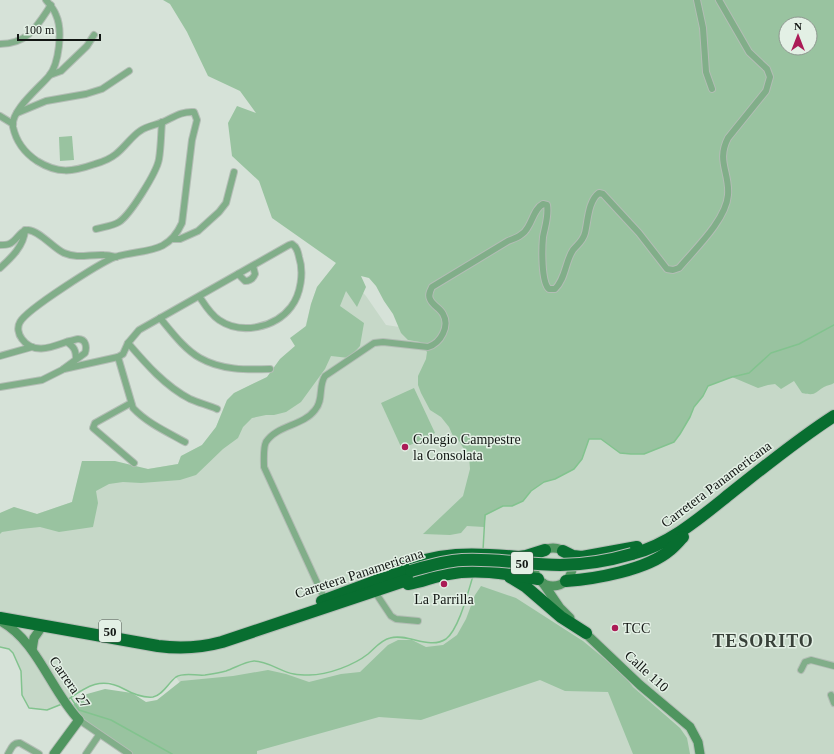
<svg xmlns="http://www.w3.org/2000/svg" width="834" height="754" font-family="Georgia,serif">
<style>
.built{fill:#c6d8c8}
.green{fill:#99c3a0;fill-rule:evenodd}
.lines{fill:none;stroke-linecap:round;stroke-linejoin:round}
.stream{stroke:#82c38e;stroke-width:1.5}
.street-casing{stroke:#b3bdb5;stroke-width:8}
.secondary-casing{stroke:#b3bdb5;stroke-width:11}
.highway-casing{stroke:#b3bdb5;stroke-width:14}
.street{stroke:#81ae89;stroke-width:6}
.secondary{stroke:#4f955f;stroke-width:9}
.highway{stroke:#086e30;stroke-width:12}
.highway-bridge-casing{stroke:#b3bdb5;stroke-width:14;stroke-linecap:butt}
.highway-bridge{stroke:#086e30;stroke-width:12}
.poi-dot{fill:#ab1b56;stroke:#e3f0e5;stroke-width:1.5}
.labels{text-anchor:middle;stroke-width:3;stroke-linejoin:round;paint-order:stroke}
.shield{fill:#e3f0e5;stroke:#515752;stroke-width:1}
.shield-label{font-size:13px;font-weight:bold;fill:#121613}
.poi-label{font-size:14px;fill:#121613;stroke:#e3f0e5;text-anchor:start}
.street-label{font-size:14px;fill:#121613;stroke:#e3f0e5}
.district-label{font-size:18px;font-weight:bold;letter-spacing:1px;fill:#384139;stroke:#e3f0e5}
</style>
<rect width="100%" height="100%" fill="#d6e2d8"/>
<polygon class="built" points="336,263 366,296 386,325 433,332 485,515 503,506 512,506 523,501 531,491 544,482 555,479 582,459 589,439 601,439 620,453 654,449 674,442 680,434 690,417 694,407 703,396 708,386 732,377 834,325 834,754 228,754 176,677 166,688 155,697 147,697 134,694 110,682 96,684 86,688 61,705 47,710 29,708 22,695 21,671 13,653 9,649 0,647 0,513 14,507 37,514 72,502 82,461 148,469 178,464 181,456 202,445 216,427 227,400 234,393 267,377 280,359 302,340 311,304 317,287"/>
<g class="green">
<path d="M163,0H834V383C831,385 828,385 824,387C814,393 816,396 802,393L794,381L781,389L775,384L768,385L758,388L732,377L708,386L703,396L694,407L690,417L680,434L674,442L644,454H631L620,453L601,439H589L582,459L574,469L555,479L544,482L531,491L523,501L512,506H503L486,515L484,527L467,526L461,533L450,535L423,534L463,496L470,469L469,457L459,441L453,436L449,427L441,417L430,410L421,393L418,385V376L426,359L427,352L420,342L408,340L401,333L393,314L384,301L376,286L369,278L361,276L366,287L357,307L346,291L340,306L364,323L360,346L349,358L331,356L325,369L301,402L286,412L274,415H266L252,418L243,427L238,438L223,449L196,475L180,480L141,483L123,482L109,484L96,491L98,503L93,527L59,532L40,527L21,529L2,532L0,534V513L14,507L37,514L72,502L82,461H115L148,469L178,464L181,456L202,445L216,427L227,400L234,393L267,377L280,359L295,346L290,338L306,326L311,304L317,287L336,263L272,218L259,181L232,156L228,123L237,106L256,113L240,91L208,76L187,32L170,4ZM786,24H810V48H786Z"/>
<polygon points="72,136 74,160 60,161 59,137"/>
<polygon points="414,388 435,433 402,449 381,403"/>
<polygon points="481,586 516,598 583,641 622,673 633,687 680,728 687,738 690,754 633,754 608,692 565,691 540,680 421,720 379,717 257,751 257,754 133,754 83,719 69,708 87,694 105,689 132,693 146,702 157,700 181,681 233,676 268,670 286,674 309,682 341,674 360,672 388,645 398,640 412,640 426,647 443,645 457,635 466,619 475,595"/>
</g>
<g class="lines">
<g class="stream">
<polyline points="483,550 485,515 503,506 512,506 523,501 531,491 544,482 555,479 574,469 582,459 589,439 601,439 620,453 631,454 644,454 674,442 680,434 690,417 694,407 703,396 708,386 732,377 749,373 771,353 799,344 834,325"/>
<polyline points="0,647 9,649 13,653 21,671 22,695 29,708 47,710 62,704"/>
<polyline points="71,698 79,710 111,720 172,754"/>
<path d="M67,700C86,687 101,676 124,689C133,694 143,698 153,697C163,695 168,683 176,677C184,672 196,676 205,675C212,674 219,673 226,671C235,668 244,662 254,661C268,661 281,672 294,674C299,675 305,675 309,675C328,675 354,665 368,654C375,648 381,640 390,638C408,633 429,650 446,639C459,629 468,592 473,576"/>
</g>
<defs>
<g id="street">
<polyline points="697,0 703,28 706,72 712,89"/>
<path d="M0,44C28,44 37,26 51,5"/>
<polyline points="50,75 61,71 87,46 94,35"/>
<polyline points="17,113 46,101 86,94 102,89 129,71"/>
<polyline points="0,116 13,124"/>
<path d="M96,229C103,227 113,226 119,222C130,215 157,172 159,159C161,147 161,134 162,122"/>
<polyline points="173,239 180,239 198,231 219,212 226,203 234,172"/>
<path d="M0,245C3,245 7,245 9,244C17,241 20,230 28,230C40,231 53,248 64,253C78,259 90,254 104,255C108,255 112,256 116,257"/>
<path d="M0,268C11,258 24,246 25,230"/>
<path d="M238,274L245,281C250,281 253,279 255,274L253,266"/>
<path d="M160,318C171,331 184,349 200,358C221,370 246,370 270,369"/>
<path d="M67,342C74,347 76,350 76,359"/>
<path d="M128,343C146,364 165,386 190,399C199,403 208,405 217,409"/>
<polyline points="0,356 32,347"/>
<path d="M118,357L133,408C147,423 167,432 185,442"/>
<path d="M64,369L118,357L123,354L128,343L139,330L289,245L292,244C297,247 298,252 299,257C304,272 301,294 291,307C275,328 241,335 219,320C210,314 205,305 199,296"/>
<path d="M0,387L42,380L62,370L85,353C87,347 86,339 78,339C76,339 72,341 69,341C54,346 34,356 22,339C18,334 17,327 20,322C27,309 100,263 115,257C144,248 167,256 182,223L192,140L197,120L194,112C182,111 174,117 163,122C156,125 147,126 140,131C131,137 125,147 116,154C110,159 102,162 95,164C72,172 58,174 37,161C25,153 16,141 13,127C10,111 39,88 49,76C59,64 63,30 56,15C54,9 50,5 46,0"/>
<polyline points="131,403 95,423 93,428 134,463"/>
<polyline points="375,592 391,616 396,619 418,621"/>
<path d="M325,600L264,467C264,460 263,448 266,442C277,425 303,426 315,410C324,400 318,386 325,376L374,343L383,342L428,347C441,343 450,326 443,314C440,308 432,305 430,299C428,295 430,291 432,287L508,241C516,238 524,235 528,227C533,219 535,208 543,204L547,205C549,216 545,226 543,237C542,248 541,282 549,289H555C566,278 565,262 573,250C578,244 583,241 585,233C588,221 588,201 599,193L603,194L639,233L667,269L673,270L679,268C695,249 726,220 728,195C730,173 716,161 728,138L766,91L770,77L767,69L749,52L719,0"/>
<polyline points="801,670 805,662 811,660 834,666"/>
<polyline points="831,695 834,703"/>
<polyline points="79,720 129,754"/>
<path d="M8,754C11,749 13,742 20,743L39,754"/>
<polyline points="86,754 99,735"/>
</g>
<g id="secondary">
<circle cx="553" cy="567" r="19"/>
<polyline points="543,583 560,608 570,618"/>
<path d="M0,621C37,640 51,691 79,720L54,754"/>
<polyline points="582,630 640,685 690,727 698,742 700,754"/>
<polyline points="32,650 34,638 43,625"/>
</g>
<g id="highway">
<polyline points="563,551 573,556 582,557 637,547"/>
<path d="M632,554C669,545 701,517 731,493C764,467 798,439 834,416"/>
<path d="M395,571C436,551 475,553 519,557L526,556L545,550"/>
<polyline points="510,577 525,586 561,617 586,633"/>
<path d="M566,581C595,579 647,570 670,550C675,546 679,541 683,537"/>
<path d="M408,584C422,582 434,576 448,574C478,568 508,574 538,579"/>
<polyline points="322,601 378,580 406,572"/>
<path d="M0,618L158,646C181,649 200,648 222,642L416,577"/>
</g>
</defs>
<use href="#street" class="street-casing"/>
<use href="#secondary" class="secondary-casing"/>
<use href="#highway" class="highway-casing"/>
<use href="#street" class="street"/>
<use href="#secondary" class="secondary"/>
<use href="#highway" class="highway"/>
<defs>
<path id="highway-bridge" d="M411,571C428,566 444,561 462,560C495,558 527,565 560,565C585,565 608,561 632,554"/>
</defs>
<use href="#highway-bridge" class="highway-bridge-casing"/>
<use href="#highway-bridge" class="highway-bridge"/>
</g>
<g class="poi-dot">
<circle cx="405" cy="447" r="4"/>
<circle cx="444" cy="584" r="4"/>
<circle cx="615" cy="628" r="4"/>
</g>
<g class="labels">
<g class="shield">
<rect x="511" y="552" width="22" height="22" rx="3"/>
<rect x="99" y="620" width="22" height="22" rx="3"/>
</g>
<g class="shield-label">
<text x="522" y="568">50</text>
<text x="110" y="636">50</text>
</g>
<g class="poi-label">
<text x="413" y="444">Colegio Campestre<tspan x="413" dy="16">la Consolata</tspan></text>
<text x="444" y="604" text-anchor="middle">La Parrilla</text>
<text x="623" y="633">TCC</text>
</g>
<g class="street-label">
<text transform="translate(716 484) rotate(-37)" y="5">Carretera Panamericana</text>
<text transform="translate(359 573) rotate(-18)" y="5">Carretera Panamericana</text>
<text transform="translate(647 671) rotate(42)" y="5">Calle 110</text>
<text transform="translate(70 682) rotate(55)" y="5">Carrera 27</text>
</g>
<g class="district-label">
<text x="763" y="647">TESORITO</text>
</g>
</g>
<g transform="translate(798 36)"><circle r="19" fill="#e3f0e5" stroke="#8f9991"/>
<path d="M0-3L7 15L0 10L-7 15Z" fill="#ab1b56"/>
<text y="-6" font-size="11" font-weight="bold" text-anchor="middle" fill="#121613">N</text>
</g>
<path d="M18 34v6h82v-6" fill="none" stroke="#121613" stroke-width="2"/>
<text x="24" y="34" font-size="12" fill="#121613" stroke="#e3f0e5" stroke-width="3" paint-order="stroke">100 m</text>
</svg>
